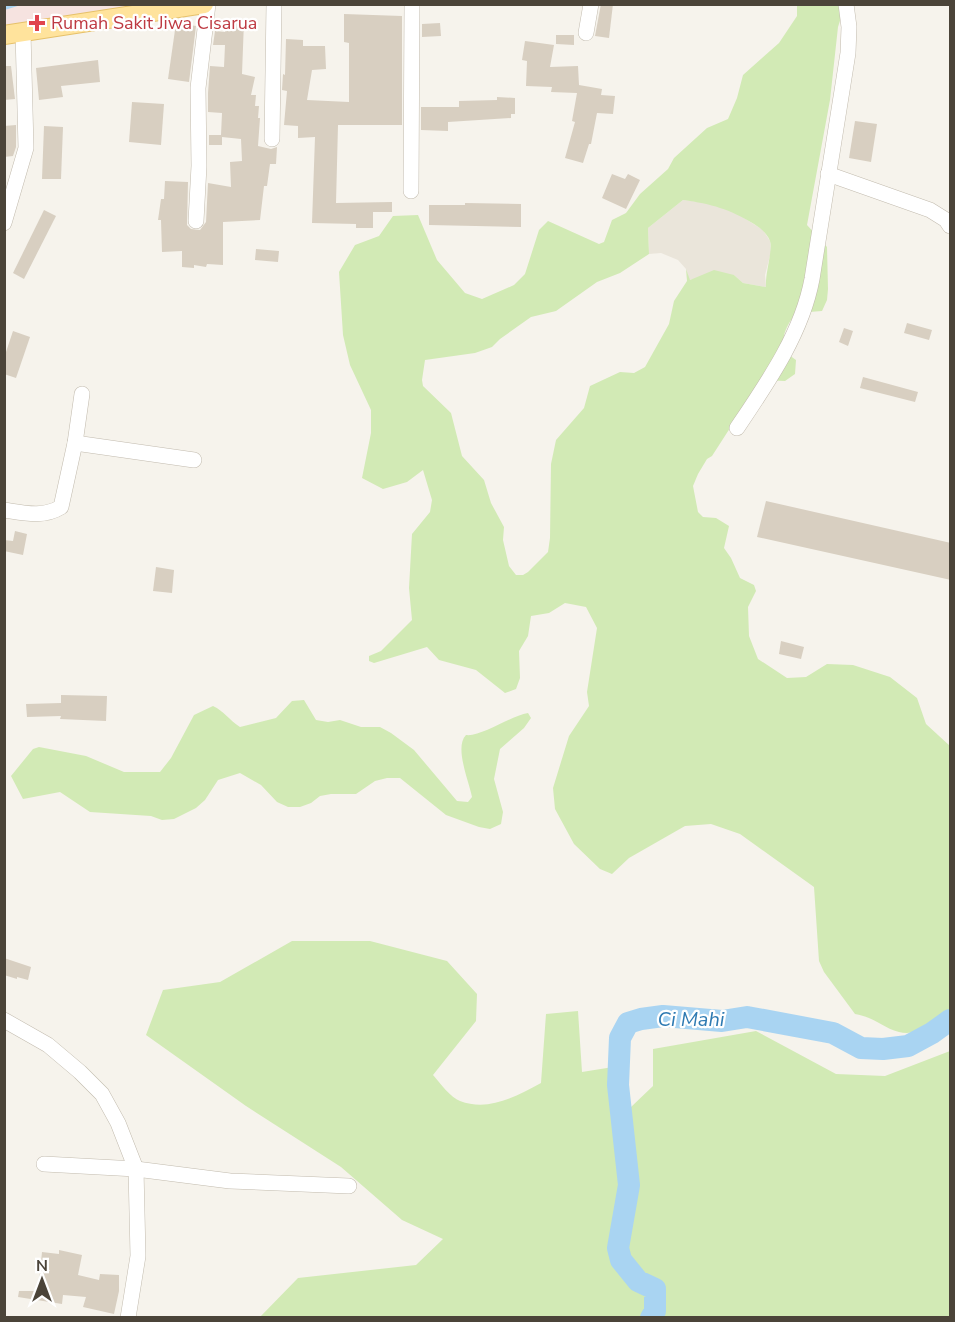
<svg xmlns="http://www.w3.org/2000/svg" width="955" height="1322" font-family="'Nunito Sans',sans-serif">
<style>
.residential{fill:#eae5da}
.medical{fill:#f6e3e0}
.green{fill:#d2eab5;fill-rule:evenodd}
.lines{fill:none;stroke-linecap:round;stroke-linejoin:round}
.stream{stroke:#a9d4f2;stroke-width:4}
.river{stroke:#a9d4f2;stroke-width:22}
.building{fill:#d8cfc1}
.minor-casing{stroke:#c2bbae;stroke-width:16}
.major-casing{stroke:#e6c16a;stroke-width:20}
.minor{stroke:#fff;stroke-width:15}
.major{stroke:#ffe39c;stroke-width:18}
.health-dot{fill:#e0444e;stroke:#fff;stroke-width:2}
.labels{text-anchor:middle;stroke-width:4.5;stroke-linejoin:round;paint-order:stroke}
.health-label{font-size:18px;fill:#be3a42;stroke:#fff;text-anchor:start}
.water-label{font-size:20px;font-style:italic;fill:#2e7ab2;stroke:#fff}
</style>
<rect width="100%" height="100%" fill="#f6f3ec"/>
<polygon class="residential" points="683,200 709,203 733,211 763,230 770,241 771,252 765,275 766,287 743,283 734,275 689,280 686,269 678,260 661,253 649,254 648,228"/>
<polygon class="medical" points="4,5 129,5 127,15 5,33"/>
<g class="green">
<path d="M797,5H845L838,27L830,100L807,225L827,247L828,289L827,300L822,311L796,313C783,330 776,347 796,360L795,374L785,381L761,380L712,456L707,459L698,474L693,486L698,512L703,517L716,518L729,526L724,548L731,558L740,578L754,585L756,591L748,607L749,636L758,659L787,678L806,677L827,664L853,665L890,677L917,698L926,724L950,746V1009C937,1021 919,1037 899,1032C883,1028 874,1017 855,1014L824,972L819,961L814,887L740,834L711,824L685,826L629,858L612,874L600,869L574,844L555,809L553,788L569,736L589,706L587,692L597,628L586,607L565,603L549,613L531,616L528,636L519,651L520,678L516,689L505,693L476,670L439,660L427,647L374,663L369,661V656L381,651L412,620L409,588L412,534L430,512L432,500L423,470L407,482L383,489L362,478L371,433V410L350,365L343,335L339,272L355,245L379,236L393,216L418,215L437,260L465,293L482,299L514,285L525,274L539,230L548,221L599,244L604,242L612,220L626,213L640,194L668,169L674,158L707,128L728,119L737,98L743,75L779,43L797,16ZM683,200C712,204 729,209 754,224C760,228 767,233 770,241C773,250 765,273 766,287L743,283L734,275L714,270L690,280L686,269L687,281L674,301L669,324L645,367L634,373L620,372L590,386L584,408L556,440L551,464L550,538L548,552L528,572L523,575H516L509,566L503,540L504,527L491,503L484,480L462,456L451,413L423,386L422,380L425,360L475,353L492,347L500,339L531,317L556,311L597,282L620,273L649,254L648,228Z"/>
<path d="M304,700L316,720L328,722L340,720L361,727H380L391,733L414,750L457,801L468,802L472,797C469,781 454,747 466,735C481,737 510,716 528,713L531,718L524,728L500,749L494,779L503,812L501,824L490,829L479,827L446,815L400,778H387L375,781L356,794H331L320,796L311,803L300,807H288L277,802L261,785L240,773L218,780L205,800L196,808L174,819L162,820L151,816L90,812L60,792L23,799L11,776L33,749L39,747L86,756L124,772H160L171,758L194,715L213,706C224,711 229,720 240,727L276,718L292,701Z"/>
<path d="M292,941H370L447,961L477,994L476,1021L433,1075C440,1083 451,1098 460,1101C489,1112 517,1096 541,1083L546,1014L578,1011L582,1072L613,1067L631,1107L653,1086V1049L756,1031L836,1074L885,1076L950,1051V1317H260L298,1278L416,1265L443,1239L402,1220L341,1167L246,1106L146,1035L163,990L220,982Z"/>
</g>
<g class="lines">
<polyline class="stream" points="4,8 17,4"/>
<polyline class="river" points="651,1318 655,1311 655,1289 638,1281 621,1260 618,1248 629,1185 618,1085 620,1038 628,1023 641,1019 663,1016 722,1021 747,1017 833,1033 861,1048 883,1049 908,1046 932,1033 950,1020"/>
</g>
<g class="building">
<polygon points="601,4 613,4 609,38 595,36"/>
<polygon points="344,14 402,16 402,125 338,125 336,203 392,202 392,212 373,212 373,228 356,228 356,224 312,223 315,137 298,138 298,126 284,125 287,91 282,90 283,74 285,75 286,39 303,40 303,46 325,46 326,69 312,70 307,100 349,102 349,43 344,42"/>
<polygon points="225,20 244,21 242,74 255,77 251,95 256,95 255,106 259,106 258,118 260,118 258,146 271,149 277,147 276,164 270,164 267,186 264,186 260,220 223,222 223,265 207,264 206,267 194,265 194,268 182,267 182,251 162,252 161,220 158,220 161,199 164,199 165,181 188,182 187,225 191,229 200,230 206,222 208,183 231,187 230,162 242,161 241,139 222,137 222,145 209,145 209,135 221,135 222,113 208,112 208,93 210,66 224,67 225,45 213,45 215,31 225,32"/>
<polygon points="176,23 196,26 189,82 168,79"/>
<polygon points="440,23 441,36 422,37 422,24"/>
<polygon points="556,35 574,35 574,45 556,44"/>
<polygon points="525,41 554,45 550,67 578,66 579,85 602,89 601,95 615,96 613,114 597,113 591,144 589,144 583,163 565,158 575,122 572,121 577,93 551,92 552,87 526,86 527,61 522,60"/>
<polygon points="98,60 100,82 61,86 63,97 39,100 36,68"/>
<polygon points="4,66 11,66 15,99 4,100"/>
<polygon points="497,97 515,98 515,114 511,114 511,118 448,122 448,131 421,130 421,107 459,107 459,101 497,100"/>
<polygon points="132,102 164,104 161,145 129,142"/>
<polygon points="855,121 877,124 871,162 849,158"/>
<polygon points="16,125 16,147 13,156 4,157 4,126"/>
<polygon points="44,126 63,127 61,179 42,179"/>
<polygon points="612,174 625,179 628,174 640,180 626,209 602,198"/>
<polygon points="465,203 521,204 521,227 429,225 429,205 465,205"/>
<polygon points="44,210 56,216 24,279 13,273"/>
<polygon points="256,249 279,251 278,262 255,260"/>
<polygon points="907,323 932,330 929,340 904,333"/>
<polygon points="844,328 853,331 848,346 839,342"/>
<polygon points="13,331 30,337 16,378 4,374 4,358"/>
<polygon points="863,377 918,392 915,402 860,388"/>
<polygon points="766,501 951,543 951,580 757,537"/>
<polygon points="15,531 27,534 23,555 4,551 4,540 13,541"/>
<polygon points="156,567 174,570 172,593 153,591"/>
<polygon points="781,641 804,647 801,659 779,654"/>
<polygon points="61,695 107,696 106,721 60,719 61,716 27,717 26,704 61,703"/>
<polygon points="4,958 31,967 28,980 17,977 17,979 4,975"/>
<polygon points="59,1250 82,1255 78,1275 99,1280 100,1274 119,1275 119,1291 114,1314 83,1307 86,1297 63,1295 62,1304 18,1297 19,1291 38,1291 42,1252 59,1254"/>
</g>
<g class="lines">
<defs>
<g id="minor">
<polyline points="586,33 591,4"/>
<polyline points="272,139 274,4"/>
<polyline points="828,174 930,210 946,220 950,226"/>
<polyline points="411,191 412,4"/>
<polyline points="196,221 199,166 198,88 208,4"/>
<polyline points="4,223 26,148 23,32"/>
<path d="M737,428C768,382 802,333 812,279L848,53L849,27L846,4"/>
<polyline points="75,443 194,460"/>
<path d="M4,510C24,513 43,518 61,507L75,443L82,394"/>
<polyline points="4,1020 48,1045 80,1072 102,1094 118,1123 136,1169 138,1256 128,1318"/>
<polyline points="44,1164 136,1169 230,1181 349,1186"/>
</g>
<polyline id="major" points="4,35 204,4"/>
</defs>
<use href="#minor" class="minor-casing"/>
<use href="#major" class="major-casing"/>
<use href="#minor" class="minor"/>
<use href="#major" class="major"/>
</g>
<path class="health-dot" d="M34 14h6v6h6v6h-6v6h-6v-6h-6v-6h6z"/>
<g class="labels">
<g class="health-label">
<text x="51" y="29">Rumah Sakit Jiwa Cisarua</text>
</g>
<g class="water-label">
<text x="691" y="1026">Ci Mahi</text>
</g>
</g>
<rect width="955" height="1322" fill="none" stroke="#4b4439" stroke-width="12"/>
<g transform="translate(42 1280)" stroke="#ffffff" stroke-width="4.5" paint-order="stroke">
<path d="M0-4.5L10 22L0 15L-10 22Z" fill="#4b4439"/>
<text y="-9" font-size="16" font-weight="bold" text-anchor="middle" fill="#4b4439">N</text>
</g>
</svg>
